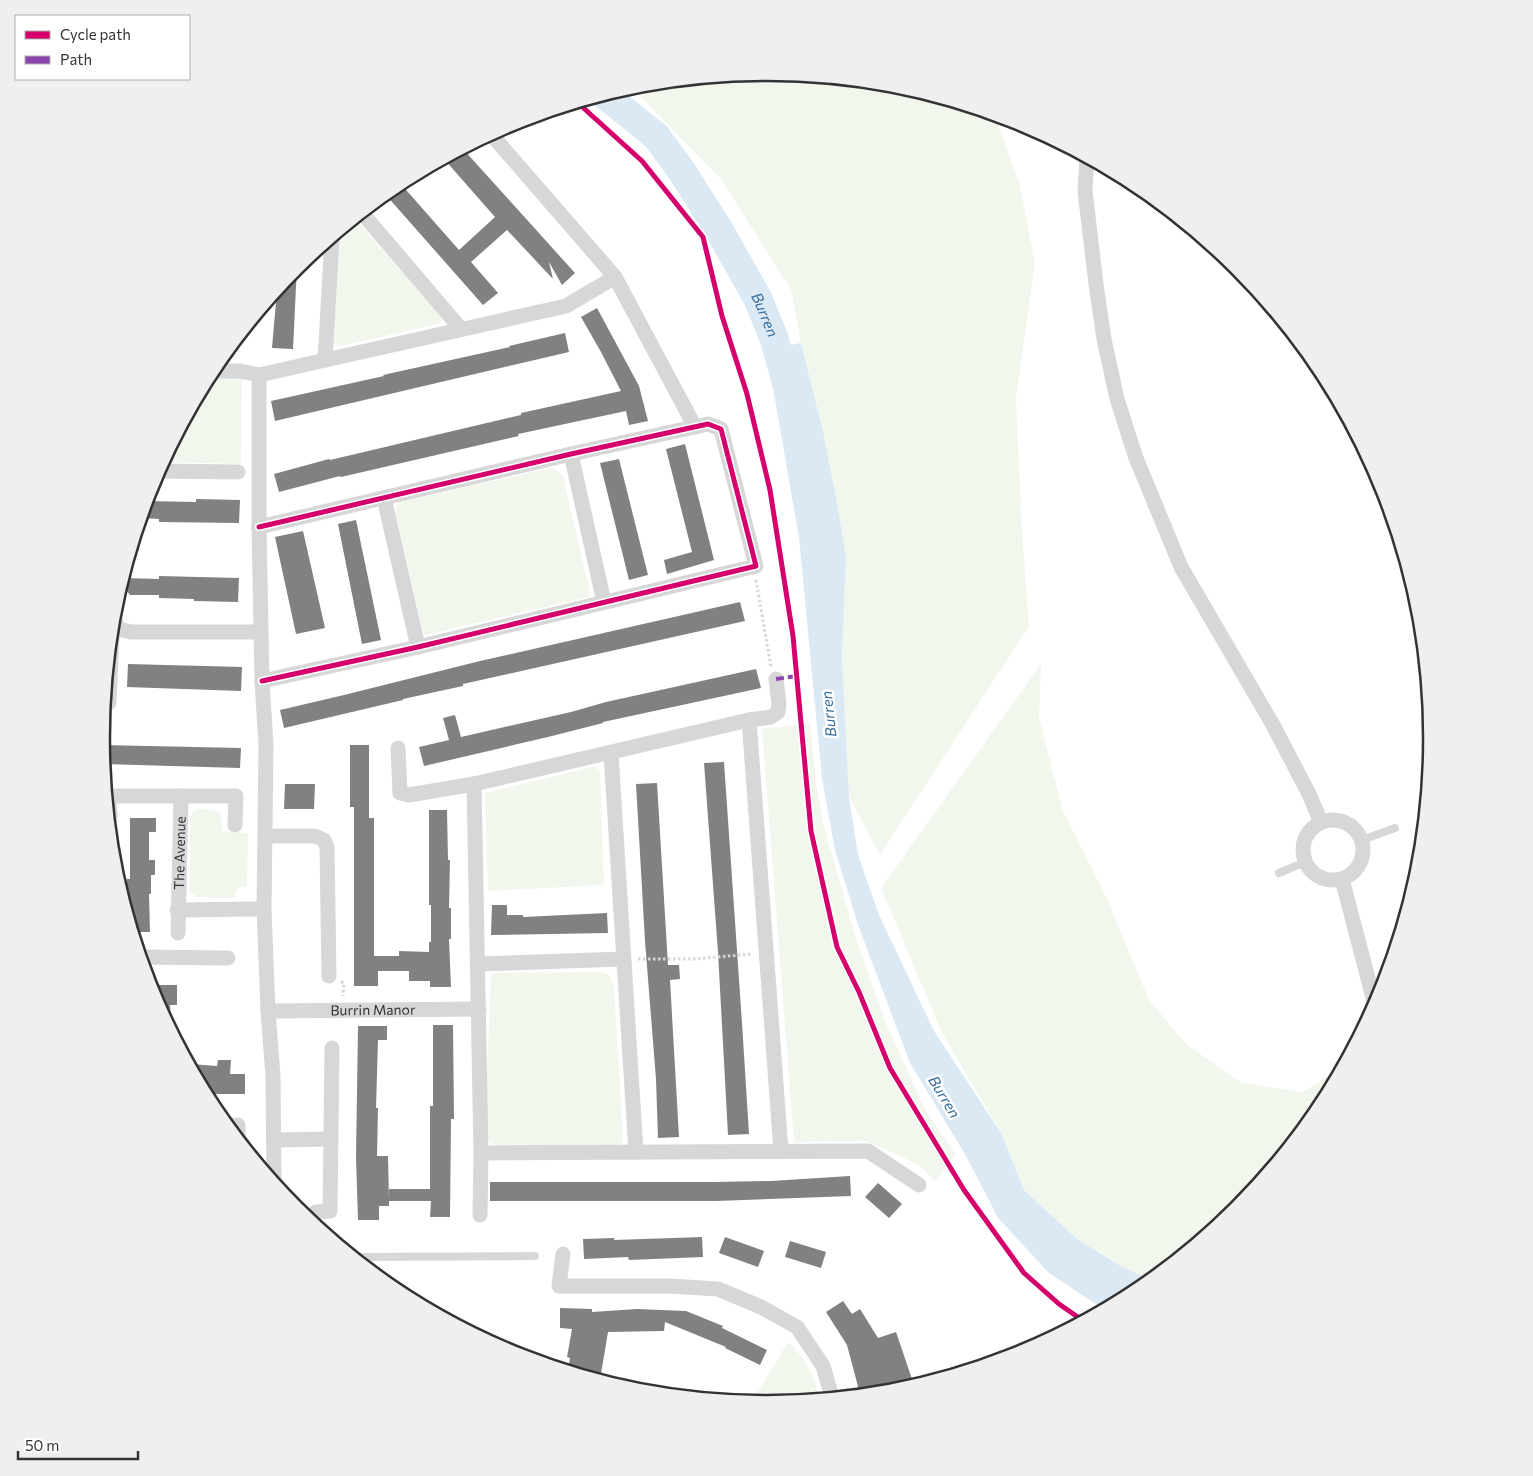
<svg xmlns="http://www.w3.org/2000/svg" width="1533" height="1476" font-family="Commissioner,sans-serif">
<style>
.green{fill:#f2f7ee}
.water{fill:#dbe9f4}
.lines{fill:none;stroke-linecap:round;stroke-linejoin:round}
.river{stroke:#dbe9f4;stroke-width:29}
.building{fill:#818181}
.path{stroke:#d7d7d7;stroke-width:3;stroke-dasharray:2.5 2.5;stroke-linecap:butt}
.service{stroke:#d7d7d7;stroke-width:8}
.minor{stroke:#d7d7d7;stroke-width:15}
.quiet{stroke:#8e44ad;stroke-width:4;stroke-dasharray:8 4;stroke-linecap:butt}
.cycleway-casing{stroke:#fff;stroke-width:8}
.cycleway{stroke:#d6006c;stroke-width:5}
.labels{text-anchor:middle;stroke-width:5;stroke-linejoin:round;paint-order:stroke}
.street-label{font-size:14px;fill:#333;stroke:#fff}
.water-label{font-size:15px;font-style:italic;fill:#376e9e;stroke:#fff}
.rim{fill:none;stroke:#333;stroke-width:2.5}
</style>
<rect width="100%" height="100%" fill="#fff"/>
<g class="green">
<polygon points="767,73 897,85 992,114 998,123 1020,186 1035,263 1016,398 1022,530 1029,626 880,855 849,797 842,657 846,557 837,502 823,431 801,343 791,290 721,179 631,87"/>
<polygon points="355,219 441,316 441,322 438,324 341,346 334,344 332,340 340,231"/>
<polygon points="208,378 242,378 241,464 163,462"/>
<polygon points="551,468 556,469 563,476 590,594 587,597 426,635 423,633 396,515 396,506 400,502"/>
<polygon points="1041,664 1039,718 1063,811 1108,901 1149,1000 1186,1044 1242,1083 1303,1092 1341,1068 1320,1108 1237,1209 1150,1280 1119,1265 1077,1239 1024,1190 1001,1133 942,1033 881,888"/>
<polygon points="810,723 816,783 823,823 856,939 887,1026 926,1111 956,1154 935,1181 920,1166 896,1154 865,1141 794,1142 762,729"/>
<polygon points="596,766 600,771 604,885 488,891 485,793"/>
<polygon points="200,808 216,811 221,814 222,831 248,833 247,886 238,888 234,898 197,897 190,892 190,819 193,812"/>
<polygon points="602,972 608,974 614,986 623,1141 618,1147 500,1147 490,1142 485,1133 491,973"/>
<path d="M788,1342C806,1359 814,1373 819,1398L767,1403L755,1397Z"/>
</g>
<polygon class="water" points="801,343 823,431 837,502 846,557 842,657 849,797 858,855 879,915 934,1031 1001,1133 1024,1190 1077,1239 1119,1265 1150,1280 1136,1291 1106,1307 1094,1303 1049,1273 998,1218 965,1154 910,1063 858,925 835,850 822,778 799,538 771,376 769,349"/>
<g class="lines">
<path class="river" id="s1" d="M605,95L656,136L681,170L718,228L758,299L774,338L787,384"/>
</g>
<g class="building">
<polygon points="463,149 575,273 562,285 549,262 553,279 507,230 471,262 498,293 483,305 385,194 400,183 459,250 495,217 444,159"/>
<polygon points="297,266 293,349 272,348 277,291"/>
<polygon points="597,308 639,386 648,421 629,425 626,411 518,434 519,436 341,477 340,476 279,492 274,474 329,459 330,460 521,415 521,413 621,391 601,352 581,317"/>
<polygon points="565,333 569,352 275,421 271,401 384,376 383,375 510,347 509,346"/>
<polygon points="685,444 714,560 667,574 664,560 692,552 666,449"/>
<polygon points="619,459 648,575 629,580 600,463"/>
<polygon points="196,499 240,500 239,523 159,522 159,519 141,518 146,501 196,502"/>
<polygon points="356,520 381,640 362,644 338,524"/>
<polygon points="303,531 325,628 296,634 275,537"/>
<polygon points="159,576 239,578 238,602 194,601 194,599 159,598 159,595 130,595 121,584 123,578 159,579"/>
<polygon points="740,602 745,621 463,684 463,686 403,699 403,700 284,728 280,710 344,695 480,661"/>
<polygon points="128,664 242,667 241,691 127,687"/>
<polygon points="756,669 761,688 603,722 603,723 548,737 424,766 419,747 449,740 443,718 455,715 461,737 571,712 606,702"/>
<polygon points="102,745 241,748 240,768 104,764"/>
<polygon points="350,745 369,745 369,818 374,818 374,956 399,956 399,951 429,952 429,942 431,942 431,905 429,905 429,810 447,810 448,860 450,860 449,908 451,908 451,939 449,939 451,987 430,987 430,981 409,981 409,971 378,971 378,986 354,986 354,807 350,807"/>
<polygon points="724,762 742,1023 749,1134 728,1135 718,952 704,763"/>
<polygon points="657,783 668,965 679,965 680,979 670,980 679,1137 658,1138 656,1079 645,941 636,784"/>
<polygon points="285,784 315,784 314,809 284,809"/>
<polygon points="130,818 156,818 156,832 149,832 149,860 155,860 155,875 151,875 151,894 149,894 150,932 133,932 127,910 127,879 130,879"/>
<polygon points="492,905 507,905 507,915 523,915 523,917 607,913 608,933 491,935"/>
<polygon points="149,985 177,985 177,1005 170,1005 171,1029 152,992"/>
<polygon points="433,1025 453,1025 454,1119 451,1119 450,1217 430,1217 431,1201 389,1201 389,1189 430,1189 430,1106 433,1106"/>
<polygon points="358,1026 387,1026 387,1040 378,1040 376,1108 378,1108 377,1156 388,1156 389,1201 389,1206 379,1206 379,1220 358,1220 356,1157"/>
<polygon points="218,1060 231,1060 230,1074 245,1074 245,1094 206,1094 190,1064 217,1066"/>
<polygon points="850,1176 851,1196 716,1201 490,1201 490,1182 714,1182 771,1181"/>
<polygon points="878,1183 902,1204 889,1218 865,1197"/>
<polygon points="702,1237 703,1257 629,1260 628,1257 584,1259 583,1239 614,1238 614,1240"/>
<polygon points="725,1237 764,1251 758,1267 719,1253"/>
<polygon points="790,1241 826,1252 821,1268 785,1257"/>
<polygon points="843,1301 852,1314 860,1309 878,1338 896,1332 914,1385 896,1391 860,1394 847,1345 826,1312"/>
<polygon points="560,1308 592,1309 592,1312 637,1309 686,1311 723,1326 722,1328 767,1350 760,1365 725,1348 726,1347 665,1322 664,1331 608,1332 600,1380 568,1370 570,1358 567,1357 572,1329 560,1328"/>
</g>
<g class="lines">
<g class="path">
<polyline points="756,580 771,667"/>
<polyline points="638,959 694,959 752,954"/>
<polyline points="341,982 344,983 343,996"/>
</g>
<g class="service">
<polyline points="1362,840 1395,828"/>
<polyline points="1279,873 1305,862"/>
<polyline points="354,1257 535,1256"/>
</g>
<g class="minor">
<polyline points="491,134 615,277"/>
<polyline points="1087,158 1085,191 1096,284 1104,339 1117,399 1136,458 1181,567 1273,725 1309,794 1321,822"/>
<polyline points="362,213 461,329"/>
<polyline points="325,360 332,238"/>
<polyline points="212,371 240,371 259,375 566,306 615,277 695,427"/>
<polyline points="259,375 259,527 262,681 266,745 264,909 268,1011 273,1076 274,1182"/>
<polyline points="571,454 604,602"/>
<polyline points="158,471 238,472"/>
<polyline points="384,498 418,647"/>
<polyline points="259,527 571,454 708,424 721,429 756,566 418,647 262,681"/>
<polyline points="113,617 119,629 131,632 261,632"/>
<polyline points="109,703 112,635 119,629"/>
<polyline points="749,720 781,1151"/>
<polyline points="398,748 400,793 409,795 474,784 749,720 771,717 778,712 779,704 776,679"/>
<polyline points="611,753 636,1152"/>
<polyline points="474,784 481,1153 480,1215"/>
<polyline points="110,816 109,796 181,796"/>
<circle cx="1333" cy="850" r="30"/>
<polyline points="266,836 315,836 324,840 327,847 329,976"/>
<polyline points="1342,879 1375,1005"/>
<polyline points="177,910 264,909"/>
<path id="s2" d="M178,933L181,796H236L235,825"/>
<polyline points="141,957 228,958"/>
<polyline points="478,964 623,959"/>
<path id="s3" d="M268,1011L479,1009"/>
<polyline points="227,1125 238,1125 238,1138"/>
<polyline points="275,1140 331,1139"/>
<polyline points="481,1153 868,1151 919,1185"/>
<polyline points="316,1212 330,1211 332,1048"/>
<polyline points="563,1254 559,1286 670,1286 718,1289 761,1307 797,1327 823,1366 832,1397"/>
</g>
<polyline class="quiet" points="776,679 797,676"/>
<defs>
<g id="cycleway">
<polyline points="578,103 642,161 703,237 722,316 747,394 770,490 793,636 811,831 837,947 859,992 890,1068 964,1190 1024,1273 1059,1304 1082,1320"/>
<polyline points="259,527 571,454 708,424 721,429 756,566 418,647 262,681"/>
</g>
</defs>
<use href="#cycleway" class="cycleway-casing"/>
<use href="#cycleway" class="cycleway"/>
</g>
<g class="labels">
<g class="street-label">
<text dy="5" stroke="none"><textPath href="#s2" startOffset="80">The Avenue</textPath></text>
<text dy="5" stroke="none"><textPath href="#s3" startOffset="105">Burrin Manor</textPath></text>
</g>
<g class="water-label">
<text dy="5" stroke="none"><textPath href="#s1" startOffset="275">Burren</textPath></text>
<text transform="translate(829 714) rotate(-96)" y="5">Burren</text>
<text transform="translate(944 1097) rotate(59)" y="5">Burren</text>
</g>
</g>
<path d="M0 0H1533V1476H0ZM766 81H767A656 656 0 0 1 1423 737V739A656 656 0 0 1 767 1395H766A656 656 0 0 1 110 739V737A656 656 0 0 1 766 81Z" fill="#efefef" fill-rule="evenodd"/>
<path class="rim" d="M766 81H767A656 656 0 0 1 1423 737V739A656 656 0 0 1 767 1395H766A656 656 0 0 1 110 739V737A656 656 0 0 1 766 81Z"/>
<rect x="15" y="15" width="175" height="65" fill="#ffffff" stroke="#adadad"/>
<rect x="25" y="31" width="25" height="8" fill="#d6006c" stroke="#adadad"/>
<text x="60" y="40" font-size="15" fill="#333333">Cycle path</text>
<rect x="25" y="56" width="25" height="8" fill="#8e44ad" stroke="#adadad"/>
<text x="60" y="65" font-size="15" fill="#333333">Path</text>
<path d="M18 1451v8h120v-8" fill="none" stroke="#333333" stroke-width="2.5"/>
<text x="25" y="1451" font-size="15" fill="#333333" stroke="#ffffff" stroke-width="4" paint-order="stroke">50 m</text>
</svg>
